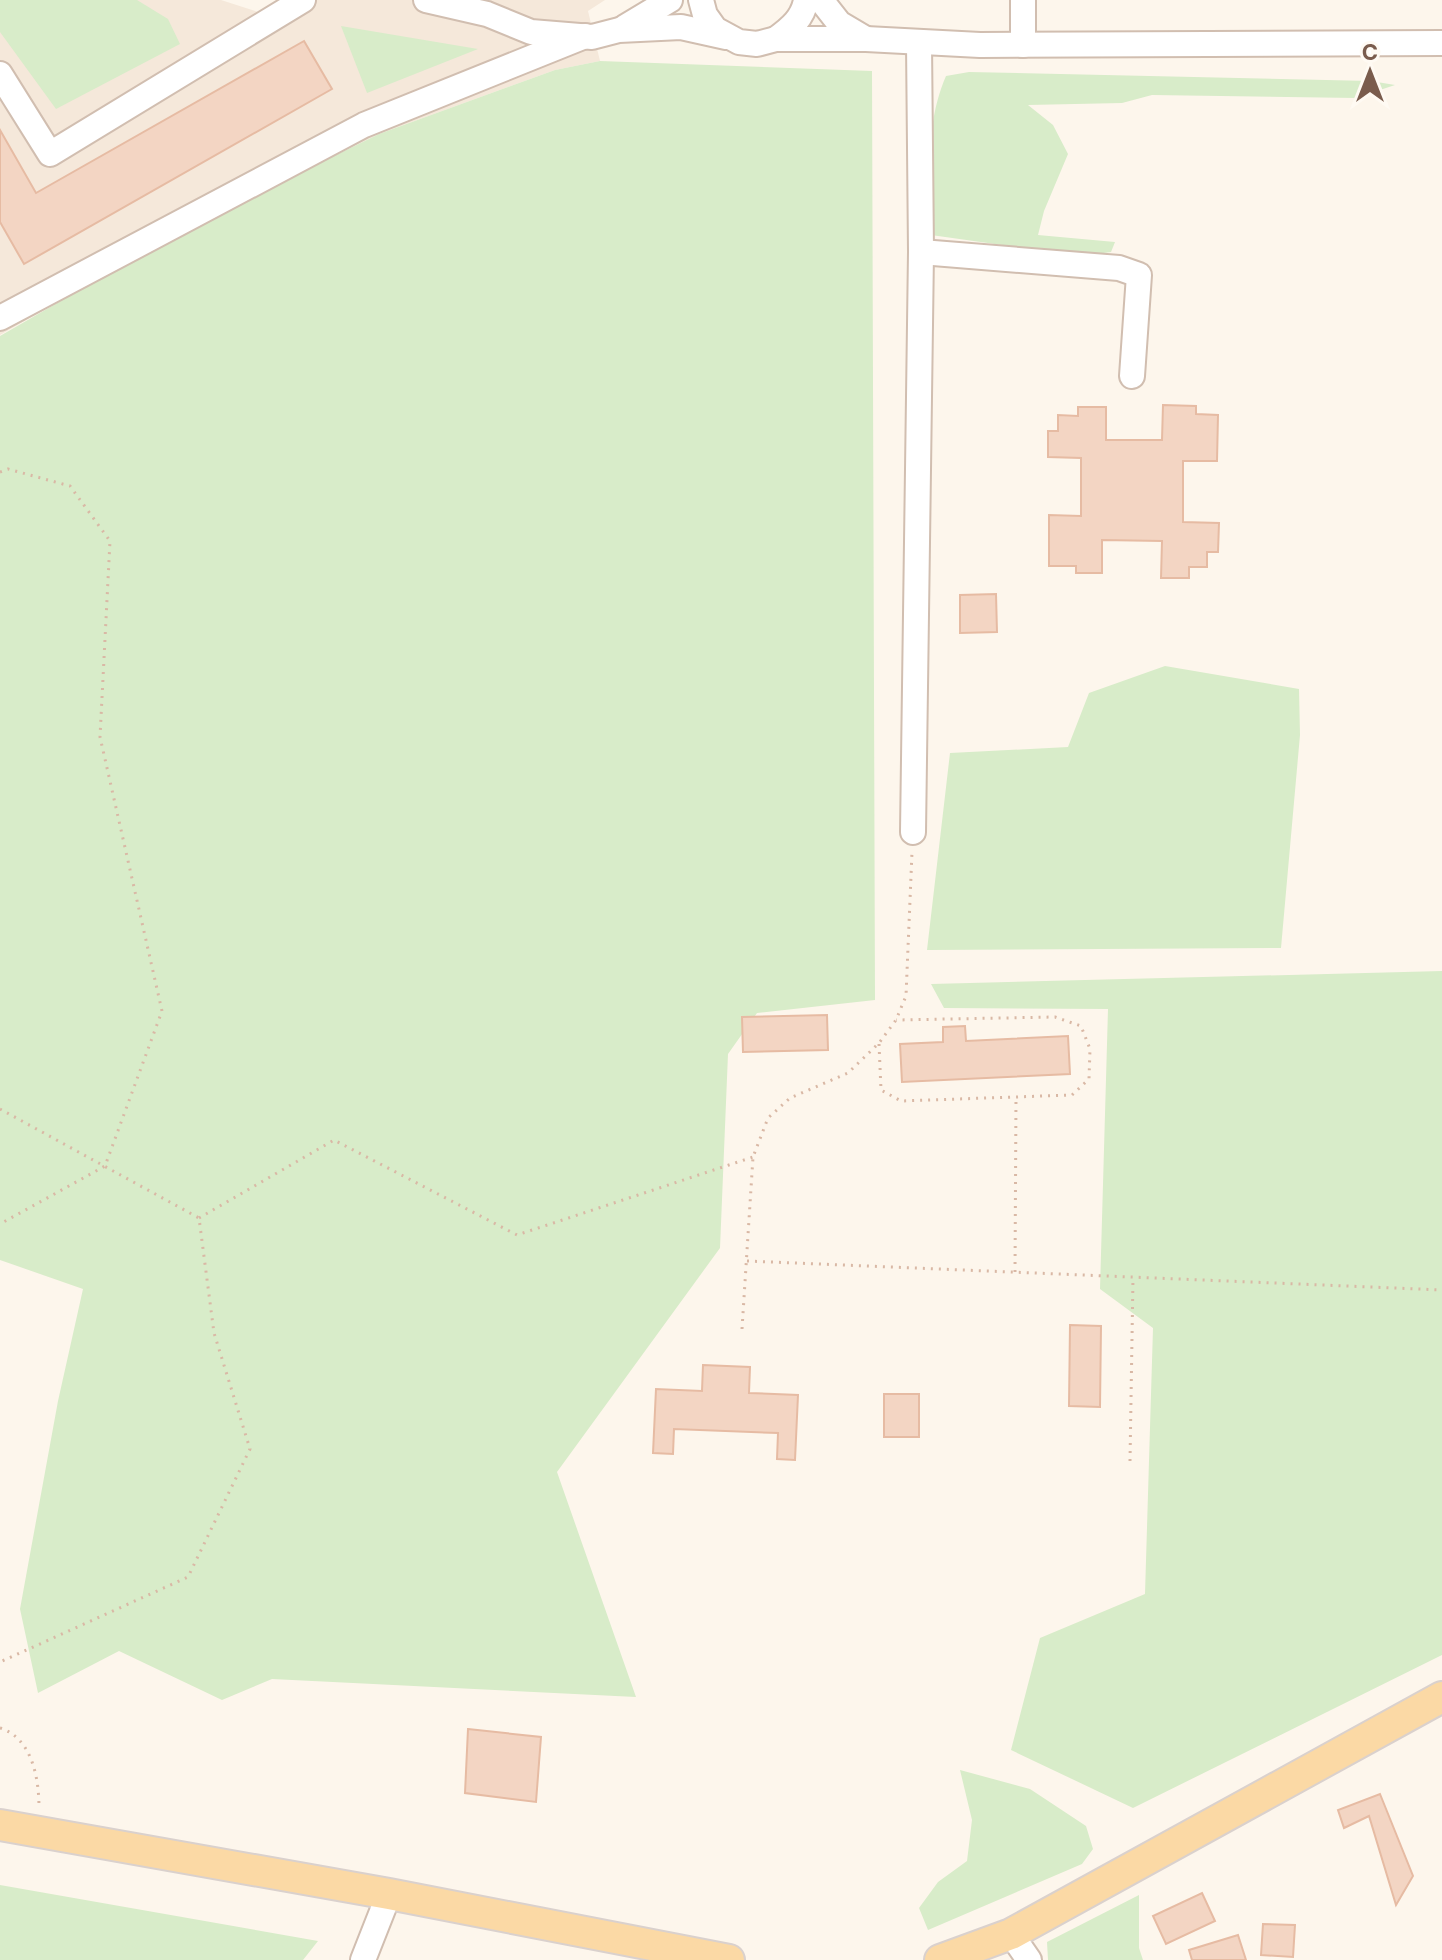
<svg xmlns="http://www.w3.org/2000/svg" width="1442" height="1960" font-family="Inter,sans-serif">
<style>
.residential{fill:#f5e8da}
.green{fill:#d8ecc9}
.building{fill:#f3d5c3;stroke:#e6bba3;stroke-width:2}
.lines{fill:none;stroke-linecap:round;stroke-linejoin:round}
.minor-casing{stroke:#d1beb0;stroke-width:28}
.major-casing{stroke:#dad1cd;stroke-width:34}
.path{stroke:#d9b8a5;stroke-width:3;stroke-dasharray:2 6;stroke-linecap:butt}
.minor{stroke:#fff;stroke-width:24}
.major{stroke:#fbd9a5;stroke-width:30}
</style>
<rect width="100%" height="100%" fill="#fdf6ec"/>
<polygon class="residential" points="0,0 221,0 289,22 284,0 605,0 588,11 600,61 555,70 379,134 191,226 0,335"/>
<g class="green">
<polygon points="0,0 137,0 168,19 180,44 56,109 0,32"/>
<polygon points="341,26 478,49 367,93"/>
<polygon points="600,61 872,71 875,1000 757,1013 728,1054 720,1248 557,1472 636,1697 272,1679 222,1700 119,1651 38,1693 20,1609 58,1401 83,1289 0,1260 0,336 191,226 379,134 555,70"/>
<path d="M969,72L1371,81L1395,85L1356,98L1152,95L1122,103L1028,105L1053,125L1068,154L1044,211L1038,235L1115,242L1111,252L1081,256L931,235C927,185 926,121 946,76Z"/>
<polygon points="1165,666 1299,689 1300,735 1281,948 927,950 950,753 1068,747 1089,693"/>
<polygon points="1442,971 1442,1655 1133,1808 1011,1750 1040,1638 1145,1594 1153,1328 1100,1289 1108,1009 944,1008 931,984"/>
<polygon points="960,1770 1030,1789 1086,1826 1093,1849 1082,1864 928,1930 919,1908 938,1882 967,1861 972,1820"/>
<polygon points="0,1885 318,1941 303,1960 0,1960"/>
<polygon points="1139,1895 1139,1948 1143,1960 1048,1960 1047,1942"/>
</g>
<g class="building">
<polygon points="304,41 332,89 24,264 0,222 0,130 36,193"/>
<polygon points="1163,405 1196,406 1196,414 1218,415 1217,461 1183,461 1183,522 1219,523 1218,552 1207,552 1207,567 1189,567 1189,578 1161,578 1162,541 1102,540 1102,573 1076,573 1076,566 1049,566 1049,515 1081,516 1081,458 1048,457 1048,431 1058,431 1058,415 1078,416 1078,407 1106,407 1106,440 1162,440"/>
<polygon points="996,594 997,632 960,633 960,595"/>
<polygon points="827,1015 828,1050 743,1052 742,1017"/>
<polygon points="965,1026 966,1041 1068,1036 1070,1074 902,1082 900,1044 943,1042 943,1027"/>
<polygon points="1070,1325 1101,1326 1100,1407 1069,1406"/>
<polygon points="703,1365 750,1367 749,1393 798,1395 795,1460 777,1459 778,1433 674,1429 673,1454 653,1453 656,1389 702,1391"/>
<rect x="884" y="1394" width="35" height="43"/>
<polygon points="468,1729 541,1737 536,1802 465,1793"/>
<polygon points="1380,1794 1413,1876 1396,1905 1369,1816 1344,1828 1338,1810"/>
<polygon points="1202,1893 1215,1921 1166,1944 1153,1916"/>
<polygon points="1263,1924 1295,1925 1293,1957 1261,1955"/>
<polygon points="1238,1935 1246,1960 1192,1960 1189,1950"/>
</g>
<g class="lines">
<defs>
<g id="minor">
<polyline points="426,0 487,14 531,32 592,37 619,30 681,27 726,37"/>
<polyline points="701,0 705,15 715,29 739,42 757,44 776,39 866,39 980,45 1442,43"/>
<polyline points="821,0 839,23 866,39"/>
<polyline points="625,27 670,0"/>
<path d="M776,39C791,28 803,18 806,0"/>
<polyline points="1023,45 1023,0"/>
<polyline points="0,74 50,154 303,0"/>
<polyline points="921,252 1119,268 1139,275 1132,376"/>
<polyline points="0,318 364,125 585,36"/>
<polyline points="913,832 921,252 919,43"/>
<polyline points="1011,1934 1029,1960"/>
<polyline points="363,1960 389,1894"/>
</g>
<g id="major">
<polyline points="0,1825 389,1894 729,1960"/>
<polyline points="940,1960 1011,1934 1442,1697"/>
</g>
</defs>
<use href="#minor" class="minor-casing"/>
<use href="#major" class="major-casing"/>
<g class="path">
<polyline points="0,472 8,469 70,486 110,541 100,737 162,1011 105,1166 0,1224"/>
<polyline points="879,1044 881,1090 901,1101 1072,1095 1089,1079 1090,1049 1081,1026 1055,1017 896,1020"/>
<polyline points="0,1109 199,1218 214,1333 250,1449 188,1577 0,1662"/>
<polyline points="199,1218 334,1140 517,1235 753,1157"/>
<polyline points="747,1261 1442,1290"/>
<polyline points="1015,1272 1016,1097"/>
<polyline points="742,1329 753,1157 768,1118 790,1098 848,1073 879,1043 896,1020 906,996 912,852"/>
<polyline points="1130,1461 1133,1277"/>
<path d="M0,1728C32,1738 39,1778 39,1808"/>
</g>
<use href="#minor" class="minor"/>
<use href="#major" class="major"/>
</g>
<g transform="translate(1370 72)" stroke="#fffaf3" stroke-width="6" paint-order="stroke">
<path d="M0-6L14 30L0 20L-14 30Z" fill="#7a5c4d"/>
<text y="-12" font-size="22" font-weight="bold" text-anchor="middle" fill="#7a5c4d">С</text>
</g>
</svg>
